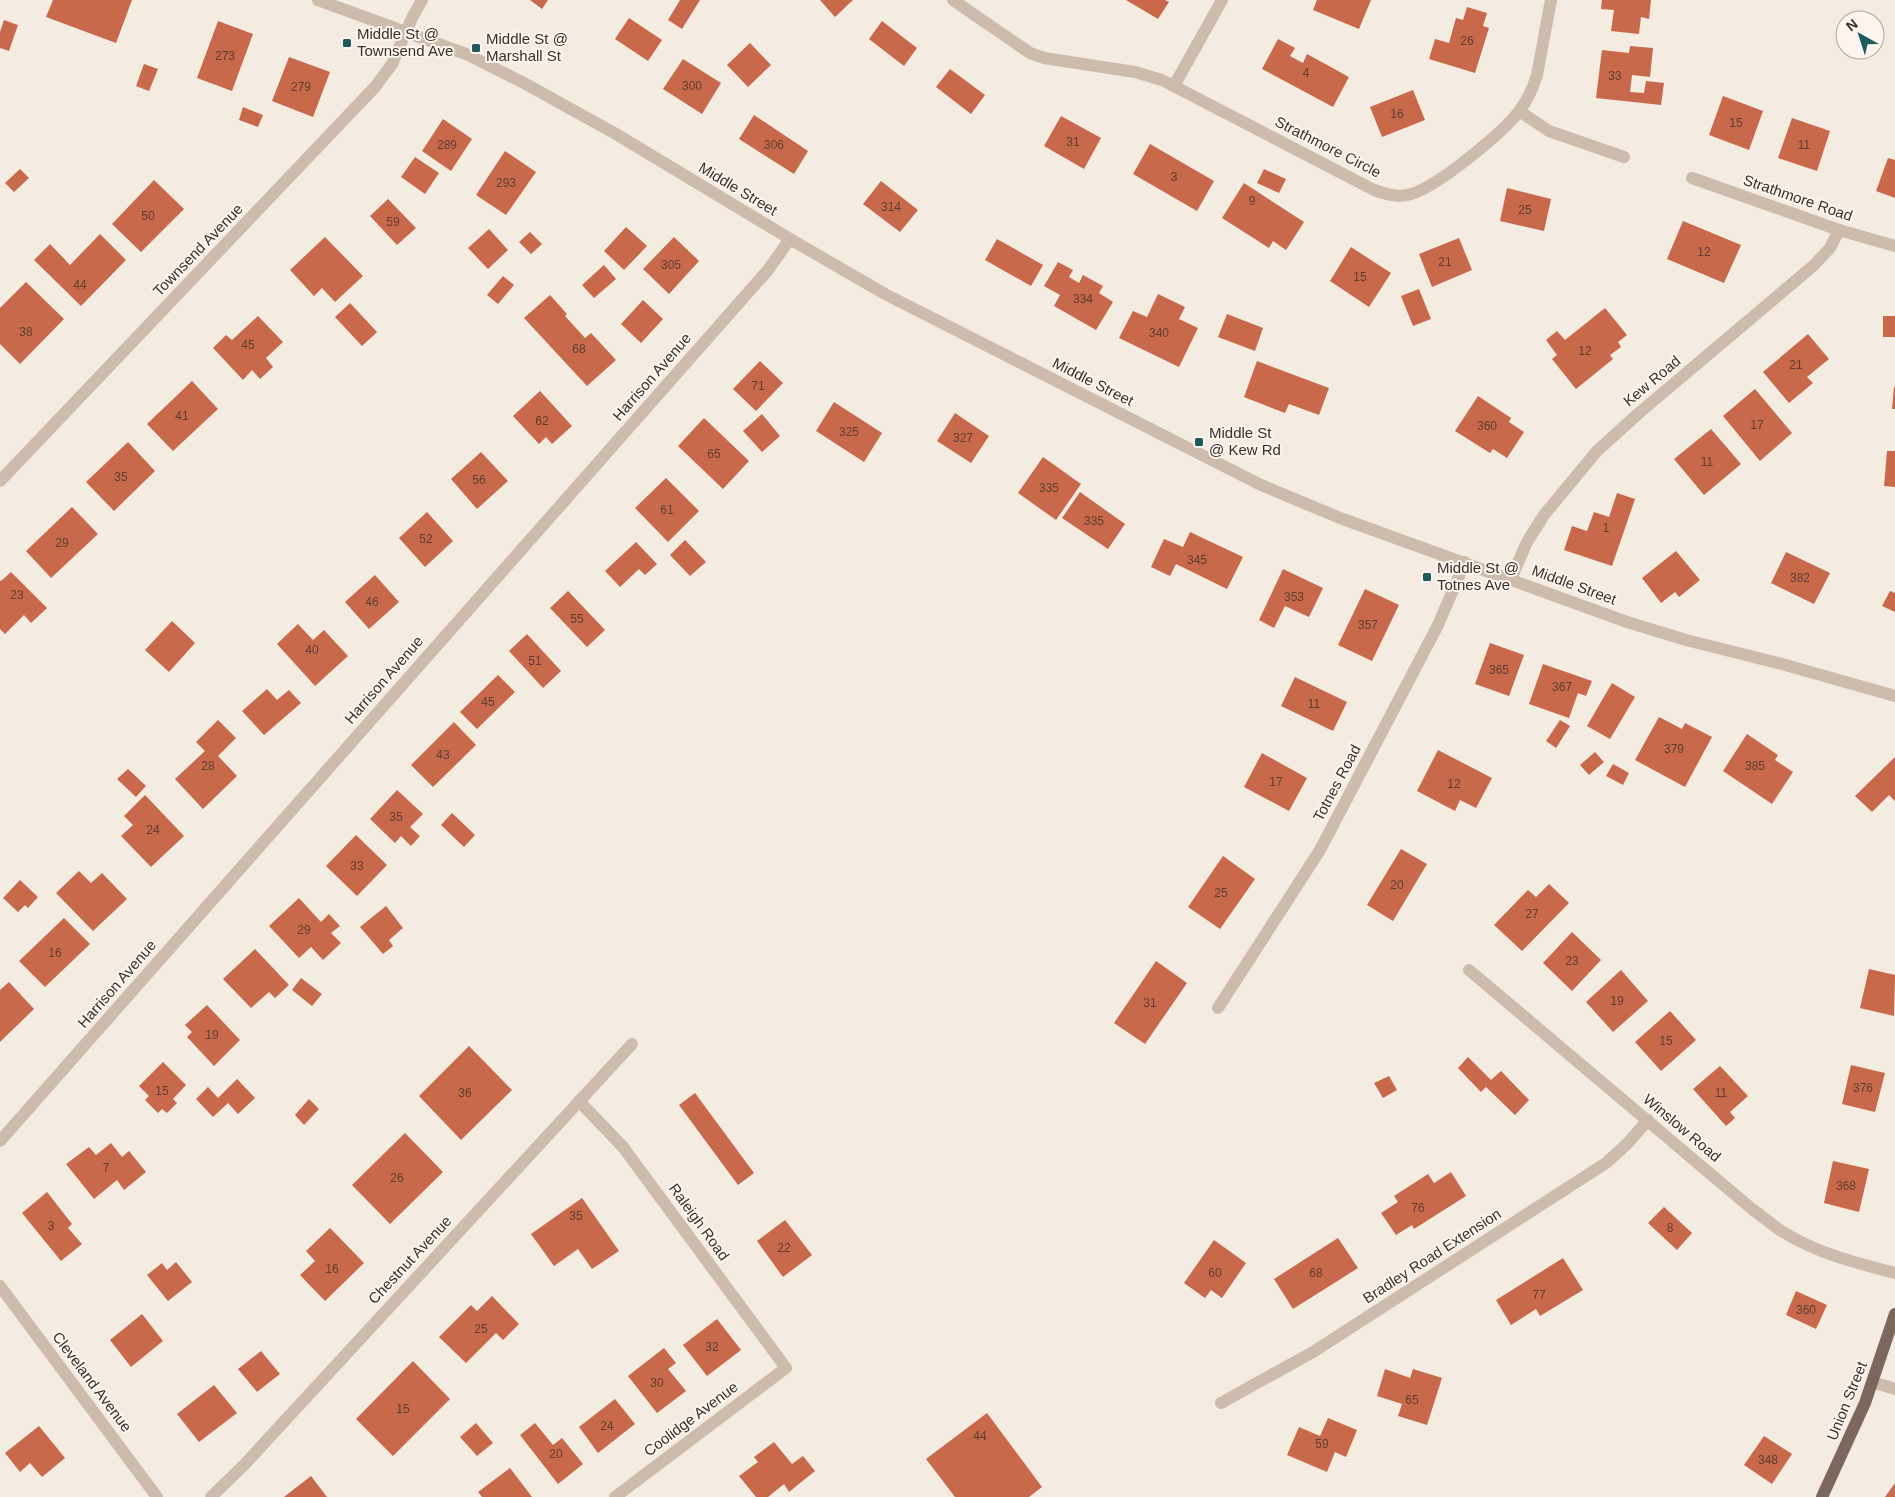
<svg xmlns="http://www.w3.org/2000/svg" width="1895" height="1497" font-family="Arial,sans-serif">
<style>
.building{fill:#c8694b}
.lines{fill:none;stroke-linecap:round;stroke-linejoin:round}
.minor{stroke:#cdbbac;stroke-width:12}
.major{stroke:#7d675c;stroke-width:12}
.poi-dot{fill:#1f5a5e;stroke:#fbf5ee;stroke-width:2}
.labels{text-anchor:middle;stroke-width:4;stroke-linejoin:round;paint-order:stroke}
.number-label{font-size:12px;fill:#5e3e33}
.poi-label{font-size:15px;fill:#3b302b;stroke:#fbf5ee;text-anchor:start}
.street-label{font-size:15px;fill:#3b302b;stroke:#fbf5ee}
</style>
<rect width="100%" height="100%" fill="#f4ebe1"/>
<g class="building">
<polygon points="53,0 132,0 116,43 46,17"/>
<polygon points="530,0 548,0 542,9"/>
<polygon points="680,0 700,0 682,29 668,20"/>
<polygon points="820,0 853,0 835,17"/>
<polygon points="1126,0 1165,0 1169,2 1158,19"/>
<polygon points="1317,0 1371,0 1359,29 1313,10"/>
<polygon points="1602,0 1651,0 1649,19 1641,17 1639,34 1611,31 1614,10 1601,9"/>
<polygon points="1467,7 1487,13 1483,26 1489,28 1475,73 1429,59 1435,39 1449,43 1456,18 1463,20"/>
<polygon points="629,18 662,40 648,61 615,39"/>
<polygon points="4,20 18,25 9,51 0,48 0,32"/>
<polygon points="218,21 253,34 232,91 197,78"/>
<polygon points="882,21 917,48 904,66 869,39"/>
<polygon points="1278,39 1295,48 1290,56 1303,63 1307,54 1349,77 1333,107 1262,69"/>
<polygon points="750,43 771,65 748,87 727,65"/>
<polygon points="1630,46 1653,48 1650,77 1632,75 1630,92 1644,93 1646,81 1664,83 1661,105 1596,98 1602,50 1629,53"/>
<polygon points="289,57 330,72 313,117 272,101"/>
<polygon points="683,59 721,83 702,114 663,89"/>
<polygon points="144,64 158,69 149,91 136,86"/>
<polygon points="950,69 985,95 971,114 936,87"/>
<polygon points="1413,90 1425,120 1382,137 1370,107"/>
<polygon points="1723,96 1763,111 1749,150 1709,135"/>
<polygon points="243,107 263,115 258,127 239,120"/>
<polygon points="754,115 808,151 794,174 739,139"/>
<polygon points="1061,116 1101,138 1084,169 1044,146"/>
<polygon points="1792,118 1830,131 1817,171 1778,158"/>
<polygon points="443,119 472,139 451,171 422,151"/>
<polygon points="1150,144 1214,181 1197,211 1133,174"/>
<polygon points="505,151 536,172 506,215 476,195"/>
<polygon points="415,157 439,173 425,194 401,177"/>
<polygon points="1888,158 1895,160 1895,198 1876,191"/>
<polygon points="20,169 29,178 14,192 5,183"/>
<polygon points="1264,169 1286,179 1279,193 1257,183"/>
<polygon points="154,180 184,209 141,252 112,224"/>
<polygon points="881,181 918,210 900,232 863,204"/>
<polygon points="1244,183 1304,222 1286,250 1273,241 1269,248 1222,218"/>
<polygon points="1507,188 1551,199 1544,231 1500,221"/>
<polygon points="388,199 416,228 397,245 370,216"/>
<polygon points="1683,221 1741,245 1724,283 1667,259"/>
<polygon points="626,227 647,246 624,270 604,251"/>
<polygon points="489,229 508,250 488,269 468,248"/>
<polygon points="530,232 542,244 531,254 519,242"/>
<polygon points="100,234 126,260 81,306 34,260 50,244 70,265"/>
<polygon points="325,237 363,276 335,302 322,288 314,296 290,270"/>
<polygon points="674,237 699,261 669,294 643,269"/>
<polygon points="1459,238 1472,270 1432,287 1419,254"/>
<polygon points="997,239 1043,265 1031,286 985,260"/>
<polygon points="1351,247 1391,273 1369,307 1330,281"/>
<polygon points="1058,262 1073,270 1069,277 1079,283 1083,275 1103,286 1099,293 1113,302 1096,330 1054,306 1060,295 1044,286"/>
<polygon points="604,265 616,279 594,298 582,285"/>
<polygon points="503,276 514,285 498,304 487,295"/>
<polygon points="26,282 64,319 20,364 0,344 0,308"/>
<polygon points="1419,289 1431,319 1413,326 1401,296"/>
<polygon points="1158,294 1185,307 1179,319 1198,328 1179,367 1119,338 1133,311 1147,317"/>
<polygon points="550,295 567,314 565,316 585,338 591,333 616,360 587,386 524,318"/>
<polygon points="643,300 663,319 641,343 621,324"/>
<polygon points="350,303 377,332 362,346 335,317"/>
<polygon points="1605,308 1627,335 1618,342 1621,347 1610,355 1613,359 1576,389 1552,359 1557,355 1546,340 1557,331 1565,340"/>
<polygon points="1227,314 1263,328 1255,351 1218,337"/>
<polygon points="258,316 283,342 266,358 273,367 260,379 252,370 243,380 213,348 226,335 232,340"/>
<rect x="1883" y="316" width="12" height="21"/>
<polygon points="1808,334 1829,359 1807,377 1813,383 1789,403 1763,372"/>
<polygon points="760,361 783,383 756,411 733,389"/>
<polygon points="1257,361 1329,388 1319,415 1289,404 1285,413 1244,397"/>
<polygon points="192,381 218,409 173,451 147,424"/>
<polygon points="1894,387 1895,387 1895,409 1892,409"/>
<polygon points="1755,389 1792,433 1760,461 1723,416"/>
<polygon points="540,391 572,426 552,444 546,437 539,444 513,416"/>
<polygon points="1478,396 1511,418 1509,422 1524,432 1507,458 1493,449 1490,453 1455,431"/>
<polygon points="834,402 882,433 864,462 816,431"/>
<polygon points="955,413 989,436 971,463 937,441"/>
<polygon points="762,414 780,436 762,452 743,431"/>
<polygon points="704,418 749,461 723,489 678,446"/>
<polygon points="1711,429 1741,464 1704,495 1674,459"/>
<polygon points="128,442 155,471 114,511 86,482"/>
<polygon points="1887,451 1895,451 1895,487 1884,486"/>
<polygon points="481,452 508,481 477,509 451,479"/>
<polygon points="1043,457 1081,484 1056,520 1018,493"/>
<polygon points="666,478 699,511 668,542 635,508"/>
<polygon points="1080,492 1125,524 1108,549 1062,518"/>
<polygon points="1617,493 1635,499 1612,566 1564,550 1572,526 1587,531 1594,512 1609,517"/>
<polygon points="72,507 98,534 51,578 26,551"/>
<polygon points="427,512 453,541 425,567 399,538"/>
<polygon points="1190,532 1243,557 1227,589 1176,564 1170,576 1151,567 1164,539 1183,547"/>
<polygon points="685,540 706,562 690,576 670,555"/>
<polygon points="636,542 657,564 645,575 639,569 620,587 605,571"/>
<polygon points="1676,551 1700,580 1679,597 1675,592 1661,603 1642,578"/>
<polygon points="1786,552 1830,573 1814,604 1771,583"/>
<polygon points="1283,569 1323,588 1309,617 1285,606 1274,628 1259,620"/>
<polygon points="11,572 47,608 31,623 24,615 5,634 0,629 0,580 1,581"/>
<polygon points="375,575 399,602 369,629 345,602"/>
<polygon points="1365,589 1399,605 1372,661 1338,645"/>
<polygon points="568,591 605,630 587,647 550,608"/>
<polygon points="1890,591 1895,593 1895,612 1882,606"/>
<polygon points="172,621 195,643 169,672 145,650"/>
<polygon points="298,624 313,640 324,630 348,656 315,686 277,644"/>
<polygon points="527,634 561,671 543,688 509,651"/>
<polygon points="1490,643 1524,655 1509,696 1475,684"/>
<polygon points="1543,664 1592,681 1586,696 1578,693 1569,718 1529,704"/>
<polygon points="498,675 515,692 477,729 460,712"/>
<polygon points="1295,677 1347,702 1333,731 1281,706"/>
<polygon points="1612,683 1635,697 1610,739 1587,726"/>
<polygon points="267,689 277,700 289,690 301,703 264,735 242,711"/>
<polygon points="1659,717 1682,729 1685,723 1712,737 1685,787 1635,760"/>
<polygon points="218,720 236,738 218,756 237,776 203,809 175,779 205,751 196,742"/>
<polygon points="1560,720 1570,726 1556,748 1546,741"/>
<polygon points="454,722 476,745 433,787 411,765"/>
<polygon points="1747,734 1778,755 1775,760 1793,772 1772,804 1723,771"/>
<polygon points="1438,750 1492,778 1476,808 1460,800 1455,811 1417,791"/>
<polygon points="1595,752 1604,762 1589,775 1580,765"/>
<polygon points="1262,753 1307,778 1289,811 1244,787"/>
<polygon points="1895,757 1895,801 1889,795 1872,812 1855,796"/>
<polygon points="1613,764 1629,773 1623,785 1606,776"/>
<polygon points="128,769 146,786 136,797 117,779"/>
<polygon points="397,790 423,814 410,827 420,836 411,846 401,836 395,843 370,819"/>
<polygon points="145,795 184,836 151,867 121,836 133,825 124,816"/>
<polygon points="452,813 475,835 464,847 441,825"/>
<polygon points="356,835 387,865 357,896 326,866"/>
<polygon points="1401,849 1427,864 1393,921 1367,905"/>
<polygon points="1223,856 1255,879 1220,929 1188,907"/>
<polygon points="79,871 91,883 102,873 127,899 93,931 56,893"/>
<polygon points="20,880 38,897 28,908 25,905 18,912 3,898"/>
<polygon points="1549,884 1569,903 1522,951 1494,925 1528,890 1536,897"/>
<polygon points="299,898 321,922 329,914 340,926 331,933 341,943 323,960 311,947 299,958 269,926"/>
<polygon points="386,906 403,928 389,940 393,946 383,954 360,927"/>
<polygon points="64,918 90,944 45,987 19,961"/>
<polygon points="1572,932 1601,960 1572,991 1543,963"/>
<polygon points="255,949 289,985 275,998 269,992 251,1008 223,979"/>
<polygon points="1156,961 1187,983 1145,1044 1114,1023"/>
<polygon points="1869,969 1895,975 1894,1016 1860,1008"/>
<polygon points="1621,970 1648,1001 1613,1032 1586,1002"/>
<polygon points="301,978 322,994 312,1006 292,990"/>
<polygon points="9,982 34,1009 0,1042 0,990"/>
<polygon points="207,1005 240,1040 214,1066 187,1037 192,1032 185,1025"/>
<polygon points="1670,1011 1696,1040 1661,1071 1635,1042"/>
<polygon points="469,1046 512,1090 461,1140 419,1096"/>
<polygon points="1468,1057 1491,1080 1501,1071 1529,1100 1515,1115 1486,1087 1481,1092 1458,1068"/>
<polygon points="163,1062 186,1085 173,1099 177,1103 167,1113 162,1109 158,1113 145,1100 149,1096 139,1086"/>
<polygon points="1851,1065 1885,1073 1875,1112 1842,1104"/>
<polygon points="1720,1066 1748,1096 1730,1112 1735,1118 1726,1126 1693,1089"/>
<polygon points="1389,1076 1397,1090 1383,1098 1374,1083"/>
<polygon points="237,1079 255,1098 238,1114 228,1103 213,1117 196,1099 208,1087 218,1098"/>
<polygon points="695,1093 754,1173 738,1185 679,1105"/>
<polygon points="309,1099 319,1109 304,1125 295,1115"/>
<polygon points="405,1133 443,1172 390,1224 352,1185"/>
<polygon points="111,1143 122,1157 129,1151 146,1172 124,1190 117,1180 94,1199 66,1164 89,1147 96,1155"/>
<polygon points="1833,1161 1869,1169 1859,1212 1824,1203"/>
<polygon points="1451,1172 1466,1196 1414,1229 1412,1225 1396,1235 1381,1213 1398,1202 1394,1196 1428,1174 1434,1183"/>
<polygon points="47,1192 72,1224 68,1228 82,1244 61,1261 22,1213"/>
<polygon points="582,1198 619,1251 592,1269 578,1249 554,1266 531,1234"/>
<polygon points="1664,1207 1692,1233 1677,1250 1648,1223"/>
<polygon points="785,1220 812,1255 783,1277 757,1241"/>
<polygon points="330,1228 364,1263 325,1301 300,1275 315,1261 306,1251"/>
<polygon points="1338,1238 1358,1268 1293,1309 1274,1279"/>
<polygon points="1214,1240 1246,1263 1222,1298 1211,1290 1205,1298 1184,1283"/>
<polygon points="1563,1258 1583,1290 1540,1316 1536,1309 1511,1325 1496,1300"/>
<polygon points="176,1262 192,1282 168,1301 147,1275 162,1263 167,1270"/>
<polygon points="1796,1291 1827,1305 1816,1329 1786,1315"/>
<polygon points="492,1296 519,1324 503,1340 496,1333 466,1363 439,1337 471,1305 477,1311"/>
<polygon points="142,1314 163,1341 131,1367 110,1340"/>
<polygon points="717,1319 741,1350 707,1376 683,1345"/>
<polygon points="664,1348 676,1363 668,1369 686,1391 657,1413 628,1376"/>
<polygon points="261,1351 280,1374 257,1392 238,1369"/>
<polygon points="413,1361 450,1399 393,1456 356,1419"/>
<polygon points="1385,1369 1410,1378 1413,1369 1442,1378 1427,1425 1398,1416 1402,1404 1377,1396"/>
<polygon points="214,1385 237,1413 199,1442 177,1414"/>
<polygon points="615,1399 635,1424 598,1453 579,1427"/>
<polygon points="987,1413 1042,1487 1029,1497 955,1497 926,1459"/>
<polygon points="1328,1418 1357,1430 1346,1457 1335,1452 1327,1472 1287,1455 1299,1427 1320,1436"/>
<polygon points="476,1423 493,1443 477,1456 460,1437"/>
<polygon points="535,1423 553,1445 562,1438 583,1464 558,1484 520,1435"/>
<polygon points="39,1426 65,1458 42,1477 30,1463 20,1472 5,1453"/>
<polygon points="1764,1436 1792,1454 1772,1484 1744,1465"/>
<polygon points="774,1442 792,1464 803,1456 815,1471 789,1492 784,1484 768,1497 756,1497 739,1476 758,1462 754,1457"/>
<polygon points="510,1468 532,1497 482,1497 478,1492"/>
<polygon points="311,1476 327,1497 284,1497"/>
<polygon points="1895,1483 1895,1497 1885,1497"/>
</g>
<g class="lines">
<g class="minor">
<polyline points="318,0 466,54 524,83 616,134 790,239 885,294 1261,485 1340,518 1627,622 1686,640 1782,664 1895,696"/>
<path d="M953,0L1030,53L1044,58L1135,72L1162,80L1374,190C1386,194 1398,198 1411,194C1437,187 1504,132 1520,110C1528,99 1533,88 1537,75L1551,0"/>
<polyline points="1174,86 1222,0"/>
<polyline points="1519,111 1549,131 1624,157"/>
<polyline points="1692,178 1839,230 1895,246"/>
<polyline points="0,481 375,87 392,64 412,18 422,0"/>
<polyline points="1511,579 1527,542 1544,515 1597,451 1639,413 1813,266 1830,248 1839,230"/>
<path d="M1469,970L1752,1209C1762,1216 1772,1225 1783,1232C1817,1253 1856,1263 1895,1273"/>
<polyline points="1218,1008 1320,850 1438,625 1465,562"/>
<polyline points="579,1101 623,1147 786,1368 615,1497"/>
<polyline points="0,1141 768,270 790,239"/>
<polyline points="0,1286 157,1497"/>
<polyline points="1873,1382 1895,1389"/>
<polyline points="1221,1403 1313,1352 1606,1163 1628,1143 1648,1120"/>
<polyline points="211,1497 244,1465 632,1044"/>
</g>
<polyline class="major" points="1822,1497 1865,1403 1895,1314"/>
</g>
<g class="poi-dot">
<rect x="342" y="38" width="10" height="10" rx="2.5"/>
<rect x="471" y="43" width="10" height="10" rx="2.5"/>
<rect x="1194" y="437" width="10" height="10" rx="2.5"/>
<rect x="1422" y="572" width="10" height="10" rx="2.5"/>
</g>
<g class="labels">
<g class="number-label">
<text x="1467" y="45">26</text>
<text x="225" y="60">273</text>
<text x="1306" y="77">4</text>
<text x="1615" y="80">33</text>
<text x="692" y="90">300</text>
<text x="301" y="91">279</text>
<text x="1397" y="118">16</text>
<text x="1736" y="127">15</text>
<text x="1073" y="146">31</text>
<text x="447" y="149">289</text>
<text x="774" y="149">306</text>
<text x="1804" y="149">11</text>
<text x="1174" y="181">3</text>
<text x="506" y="187">293</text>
<text x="1252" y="205">9</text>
<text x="891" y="211">314</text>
<text x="1525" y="214">25</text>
<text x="148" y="220">50</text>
<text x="393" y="226">59</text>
<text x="1704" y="256">12</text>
<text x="1445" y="266">21</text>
<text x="671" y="269">305</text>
<text x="1360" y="281">15</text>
<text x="80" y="289">44</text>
<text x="1083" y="303">334</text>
<text x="26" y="336">38</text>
<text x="1159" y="337">340</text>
<text x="248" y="349">45</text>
<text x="579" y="353">68</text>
<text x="1585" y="355">12</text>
<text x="1796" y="369">21</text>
<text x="758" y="390">71</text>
<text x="182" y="420">41</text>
<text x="542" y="425">62</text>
<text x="1757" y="429">17</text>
<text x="1487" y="430">360</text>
<text x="849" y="436">325</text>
<text x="963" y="442">327</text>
<text x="714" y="458">65</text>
<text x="1707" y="466">11</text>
<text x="121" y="481">35</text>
<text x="479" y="484">56</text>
<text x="1049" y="492">335</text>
<text x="667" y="514">61</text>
<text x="1094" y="525">335</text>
<text x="1606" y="532">1</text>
<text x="426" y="543">52</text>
<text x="62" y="547">29</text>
<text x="1197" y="564">345</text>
<text x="1800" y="582">382</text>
<text x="17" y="599">23</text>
<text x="1294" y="601">353</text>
<text x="372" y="606">46</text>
<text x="577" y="623">55</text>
<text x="1368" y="629">357</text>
<text x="312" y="654">40</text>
<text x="535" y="665">51</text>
<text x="1499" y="674">365</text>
<text x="1562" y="691">367</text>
<text x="488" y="706">45</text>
<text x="1314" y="708">11</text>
<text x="1674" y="753">379</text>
<text x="443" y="759">43</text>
<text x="208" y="770">28</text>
<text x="1755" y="770">385</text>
<text x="1276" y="786">17</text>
<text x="1454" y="788">12</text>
<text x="396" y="821">35</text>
<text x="153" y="834">24</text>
<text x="357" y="870">33</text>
<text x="1397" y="889">20</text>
<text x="1221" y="897">25</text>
<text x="1532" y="918">27</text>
<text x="304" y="934">29</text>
<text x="55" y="957">16</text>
<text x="1572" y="965">23</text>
<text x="1617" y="1005">19</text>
<text x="1150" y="1007">31</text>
<text x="212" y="1039">19</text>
<text x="1666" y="1045">15</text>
<text x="1863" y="1092">376</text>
<text x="162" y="1095">15</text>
<text x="465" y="1097">36</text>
<text x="1721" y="1097">11</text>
<text x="106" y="1172">7</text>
<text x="397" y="1182">26</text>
<text x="1846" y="1190">368</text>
<text x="1418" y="1212">76</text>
<text x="576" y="1220">35</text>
<text x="51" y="1230">3</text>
<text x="1670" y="1232">8</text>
<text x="784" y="1252">22</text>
<text x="332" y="1273">16</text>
<text x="1215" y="1277">60</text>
<text x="1316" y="1277">68</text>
<text x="1539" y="1299">77</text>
<text x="1806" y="1314">360</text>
<text x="481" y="1333">25</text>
<text x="712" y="1351">32</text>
<text x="657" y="1387">30</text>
<text x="1412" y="1404">65</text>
<text x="403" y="1413">15</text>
<text x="607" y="1430">24</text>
<text x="980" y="1440">44</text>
<text x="1322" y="1448">59</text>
<text x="556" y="1458">20</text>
<text x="1768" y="1464">348</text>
</g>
<g class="poi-label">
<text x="357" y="39">Middle St @<tspan x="357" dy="17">Townsend Ave</tspan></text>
<text x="486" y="44">Middle St @<tspan x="486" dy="17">Marshall St</tspan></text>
<text x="1209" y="438">Middle St<tspan x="1209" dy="17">@ Kew Rd</tspan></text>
<text x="1437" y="573">Middle St @<tspan x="1437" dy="17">Totnes Ave</tspan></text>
</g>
<g class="street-label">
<text transform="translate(1328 147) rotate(27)" y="5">Strathmore Circle</text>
<text transform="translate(738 189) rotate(31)" y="5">Middle Street</text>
<text transform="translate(1798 198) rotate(19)" y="5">Strathmore Road</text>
<text transform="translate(198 250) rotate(-46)" y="5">Townsend Avenue</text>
<text transform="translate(652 377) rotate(-49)" y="5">Harrison Avenue</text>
<text transform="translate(1652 381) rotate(-40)" y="5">Kew Road</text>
<text transform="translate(1093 382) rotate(27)" y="5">Middle Street</text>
<text transform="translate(1574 585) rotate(20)" y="5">Middle Street</text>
<text transform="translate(384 680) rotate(-49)" y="5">Harrison Avenue</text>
<text transform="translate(1337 783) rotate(-62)" y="5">Totnes Road</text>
<text transform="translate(117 984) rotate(-49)" y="5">Harrison Avenue</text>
<text transform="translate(1682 1128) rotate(40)" y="5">Winslow Road</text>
<text transform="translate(699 1222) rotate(54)" y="5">Raleigh Road</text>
<text transform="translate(1432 1256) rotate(-33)" y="5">Bradley Road Extension</text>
<text transform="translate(410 1260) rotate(-47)" y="5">Chestnut Avenue</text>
<text transform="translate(92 1382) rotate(53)" y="5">Cleveland Avenue</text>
<text transform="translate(1847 1401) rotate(-68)" y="5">Union Street</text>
<text transform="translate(691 1419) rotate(-37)" y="5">Coolidge Avenue</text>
</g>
</g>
<g transform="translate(1860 35) rotate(321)"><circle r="24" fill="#fbf5ee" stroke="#aea6a0"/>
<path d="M0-4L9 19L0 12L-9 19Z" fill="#1f5a5e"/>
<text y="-8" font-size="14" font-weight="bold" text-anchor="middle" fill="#3b302b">N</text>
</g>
</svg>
